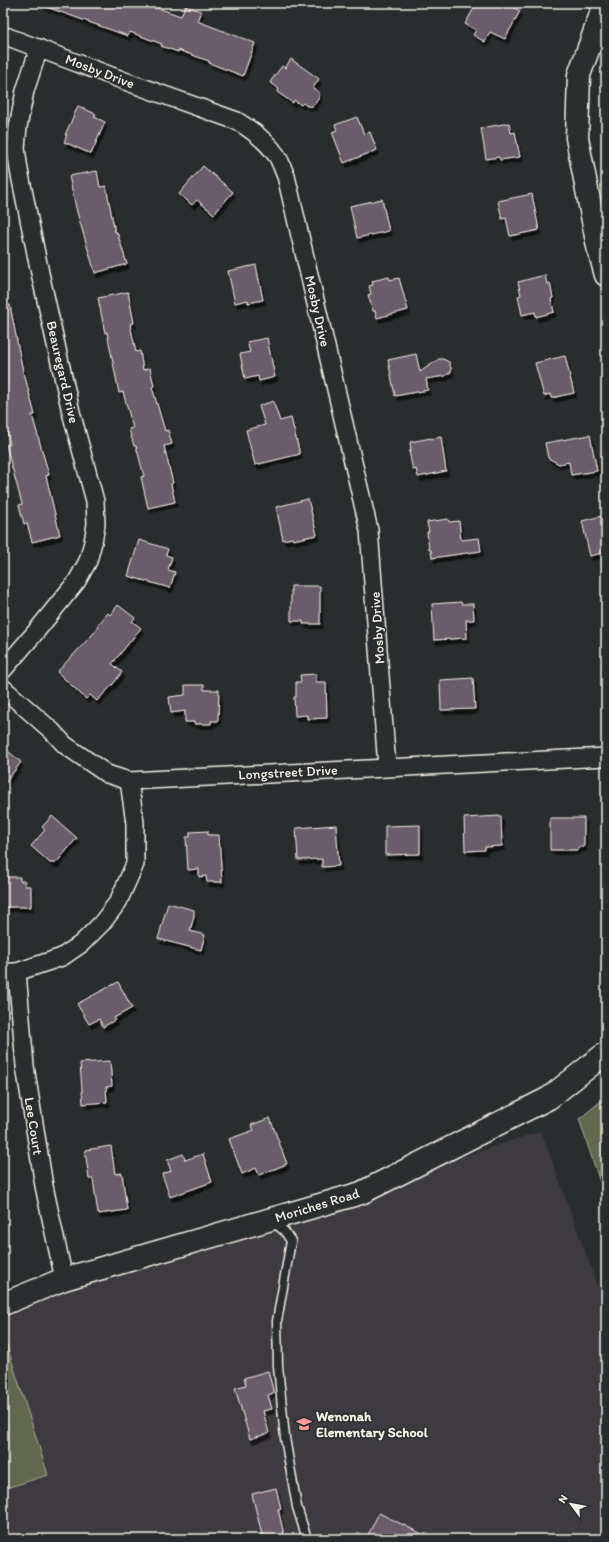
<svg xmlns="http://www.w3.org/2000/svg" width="609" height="1542" font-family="Itim,sans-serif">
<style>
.built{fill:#3e3b40}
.green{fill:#62684e;stroke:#abac9b}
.building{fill:#6b5d6b;stroke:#f4f1e8;filter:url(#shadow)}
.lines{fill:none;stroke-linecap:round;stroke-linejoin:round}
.lane-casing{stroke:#f4f1e8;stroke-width:11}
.street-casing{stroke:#f4f1e8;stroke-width:20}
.secondary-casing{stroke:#f4f1e8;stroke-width:25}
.lane{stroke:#2a2d2e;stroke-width:8}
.street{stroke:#2a2d2e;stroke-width:17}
.secondary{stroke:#2a2d2e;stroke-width:22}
.labels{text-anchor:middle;stroke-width:3;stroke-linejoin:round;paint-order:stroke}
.street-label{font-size:14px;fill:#f4f1e8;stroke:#2a2d2e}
.poi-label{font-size:14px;font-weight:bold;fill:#f4f1e8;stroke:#2a2d2e;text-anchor:start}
</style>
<defs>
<filter id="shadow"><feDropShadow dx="2.5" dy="4.5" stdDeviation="0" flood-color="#0009"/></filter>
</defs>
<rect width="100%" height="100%" fill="#2a2d2e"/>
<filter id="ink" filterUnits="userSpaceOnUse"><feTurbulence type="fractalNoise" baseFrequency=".025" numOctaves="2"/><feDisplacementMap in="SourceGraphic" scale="8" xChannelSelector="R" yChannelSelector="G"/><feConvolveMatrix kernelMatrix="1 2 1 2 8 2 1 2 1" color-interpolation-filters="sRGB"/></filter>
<g filter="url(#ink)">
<polygon class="built" points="541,1131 606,1309 606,1539 3,1539 3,1307"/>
<g class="green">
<polygon points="606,1097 606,1200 579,1119"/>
<polygon points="5,1340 48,1475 3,1489 3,1341"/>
</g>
<g class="building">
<polygon points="41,3 143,3 181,16 185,6 201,11 197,21 255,43 243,76 209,63 209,61 178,50 178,52 161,46 162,44 130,32 128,36 41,5"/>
<polygon points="477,3 506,3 520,11 505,39 490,32 485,42 473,35 476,30 465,24"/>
<polygon points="291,59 319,79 313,88 319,92 319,98 313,106 307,106 303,103 301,105 294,100 293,103 277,92 279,89 270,82 282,66 285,68"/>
<polygon points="78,106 96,114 94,117 105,122 91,154 64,142 67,135 65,135"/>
<polygon points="357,117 364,134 370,132 377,150 344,163 332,132 337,130 335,125"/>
<polygon points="509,123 511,133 515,132 520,157 500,160 499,157 486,159 481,128"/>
<polygon points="203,166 233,192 214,214 197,200 192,205 179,194"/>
<polygon points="97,171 100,187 106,186 115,232 117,232 127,264 95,273 77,212 69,176"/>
<polygon points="532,194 539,230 510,236 506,218 502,219 498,201"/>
<polygon points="382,199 389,231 357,238 350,206"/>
<polygon points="256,265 263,300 248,303 248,300 235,303 228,271"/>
<polygon points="545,275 547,284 550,283 553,298 551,299 554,312 536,317 535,312 522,315 518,296 521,295 518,282"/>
<polygon points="389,277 390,280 399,278 408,310 377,318 375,311 373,311 368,295 371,294 369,286 373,285 372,281"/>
<polygon points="128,292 134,323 130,324 136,352 140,351 143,370 150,368 154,386 152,387 165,431 168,430 172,444 164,446 173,483 171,484 175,502 148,508 141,477 144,476 136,446 134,446 129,429 133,428 123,392 119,393 107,332 105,333 98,298"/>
<polygon points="3,305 10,305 24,377 25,377 35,415 32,415 49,475 46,476 60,535 32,542 27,523 24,524 19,505 22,504 6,445 10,444 3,418"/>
<polygon points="267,338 275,377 259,381 258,376 245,379 240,354 250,352 247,342"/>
<polygon points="416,354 420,372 439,359 443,359 449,362 451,368 451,372 445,376 426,379 428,390 395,396 388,360"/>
<polygon points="565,356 574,393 551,398 550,394 544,396 535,363"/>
<polygon points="273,401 280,421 291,418 300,454 255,465 246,430 265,425 259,406"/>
<polygon points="590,435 597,471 571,475 569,462 559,464 548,458 545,443"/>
<polygon points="441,437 446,471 418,477 416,469 413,470 409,451 411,451 410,442 431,438 431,439"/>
<polygon points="308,499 317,535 293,540 292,538 283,540 276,507"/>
<polygon points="606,515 606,552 590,556 582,521"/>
<polygon points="448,519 449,522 459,521 461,540 479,538 481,551 432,558 431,550 429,550 427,532 429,532 427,522"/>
<polygon points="139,540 168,549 166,555 172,557 168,570 175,572 170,588 128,576"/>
<polygon points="291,586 320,586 320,624 303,624 303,621 291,621"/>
<polygon points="461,602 462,604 473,604 474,620 466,620 467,638 434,640 432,604"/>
<polygon points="118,605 135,618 132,621 141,628 112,664 122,672 114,683 97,701 90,695 86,699 57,672 94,633 98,627 97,626 108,613 110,615"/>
<polygon points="316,674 316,682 326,682 327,718 307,719 307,715 295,716 294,697 296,697 296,682 301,682 300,675"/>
<polygon points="473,678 475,709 441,710 440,680"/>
<polygon points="185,685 204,685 204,690 219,690 218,721 211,721 211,724 194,724 194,722 185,722 185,711 171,713 169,697 185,695"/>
<polygon points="3,747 21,762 3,786"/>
<polygon points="52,816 77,838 56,863 50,863 31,846 45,830 42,827"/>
<polygon points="501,816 502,846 485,847 485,850 465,851 464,818"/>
<polygon points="550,818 584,818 584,847 578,847 578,850 550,850"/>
<polygon points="336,825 339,866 322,867 322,859 298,860 296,828"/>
<polygon points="420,825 420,854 385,855 385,826"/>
<polygon points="208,831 208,835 219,835 222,882 207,882 206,876 199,877 199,869 188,870 186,837 190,837 190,832"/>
<polygon points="5,877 20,877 20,881 25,881 25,886 31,886 31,907 3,907 3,878 5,878"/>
<polygon points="168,903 194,910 194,916 190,931 205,935 201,950 158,939"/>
<polygon points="118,982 132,1008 114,1018 115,1020 103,1027 99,1019 89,1024 77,1004"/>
<polygon points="110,1061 112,1086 106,1087 107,1102 83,1104 80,1063"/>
<polygon points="270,1118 287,1164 259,1175 256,1168 242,1174 229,1139 254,1130 251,1125"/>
<polygon points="111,1146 115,1174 122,1173 127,1210 98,1214 93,1179 89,1179 85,1150"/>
<polygon points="183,1154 185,1160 203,1154 212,1182 170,1197 162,1174 171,1171 167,1160"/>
<polygon points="268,1371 274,1393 268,1395 272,1409 263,1411 269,1433 250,1439 235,1388 246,1385 244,1378"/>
<polygon points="276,1488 281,1509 278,1509 285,1539 263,1539 252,1494"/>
<polygon points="379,1513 432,1539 366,1539"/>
</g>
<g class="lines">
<defs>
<polyline id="lane" points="273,1221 285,1232 291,1241 277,1321 278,1366 285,1438 297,1507 307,1539"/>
<g id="street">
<path d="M3,35L122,80L237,121C252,130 267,141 277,156C281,162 283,170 286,176L369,530L387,767"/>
<polyline points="3,670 34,634 77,581 88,561 93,542 96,524 95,501 71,412 40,273 19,170 16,148 18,127 25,91 39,48"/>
<polyline points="3,688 52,731 65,745 107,774 129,781 606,757"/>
<polyline points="3,972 17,972 62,957 81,944 102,923 118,902 135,864 135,823 129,781"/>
<polyline points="17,972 25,1066 44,1186 64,1279"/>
</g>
<g id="secondary">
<polyline points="605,3 579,75 577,138 598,247 606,275"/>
<polyline points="3,1304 64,1279 361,1193 549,1098 606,1053"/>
</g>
</defs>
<use href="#lane" class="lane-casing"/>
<use href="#street" class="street-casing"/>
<use href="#secondary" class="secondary-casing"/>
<use href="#lane" class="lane"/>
<use href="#street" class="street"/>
<use href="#secondary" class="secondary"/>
</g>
</g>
<defs>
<symbol id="school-bare" viewBox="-9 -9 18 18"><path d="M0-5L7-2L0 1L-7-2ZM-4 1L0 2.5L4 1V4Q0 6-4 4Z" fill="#ff9aa2" stroke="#2a2d2e" stroke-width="2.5" paint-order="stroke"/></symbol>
</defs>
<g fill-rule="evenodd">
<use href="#school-bare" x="293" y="1413" width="22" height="22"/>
</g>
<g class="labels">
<g class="street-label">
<text transform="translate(100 71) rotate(21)" y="5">Mosby Drive</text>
<text transform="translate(318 311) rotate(77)" y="5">Mosby Drive</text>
<text transform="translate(63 372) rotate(77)" y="5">Beauregard Drive</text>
<text transform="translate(377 628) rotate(-94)" y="5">Mosby Drive</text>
<text transform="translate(288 772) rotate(-3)" y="5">Longstreet Drive</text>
<text transform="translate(34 1126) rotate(81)" y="5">Lee Court</text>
<text transform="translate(317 1205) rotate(-17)" y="5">Moriches Road</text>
</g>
<g class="poi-label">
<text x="316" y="1421">Wenonah<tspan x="316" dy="16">Elementary School</tspan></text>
</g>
</g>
<rect width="609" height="1542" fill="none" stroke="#2a2d2e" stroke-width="16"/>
<rect x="8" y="8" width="593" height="1526" fill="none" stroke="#f4f1e8" stroke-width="1.5" filter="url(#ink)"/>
<g transform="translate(571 1504) rotate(302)" stroke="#2a2d2e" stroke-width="3" paint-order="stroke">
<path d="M0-3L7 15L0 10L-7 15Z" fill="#f4f1e8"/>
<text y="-6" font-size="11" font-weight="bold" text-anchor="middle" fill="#f4f1e8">N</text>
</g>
</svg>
